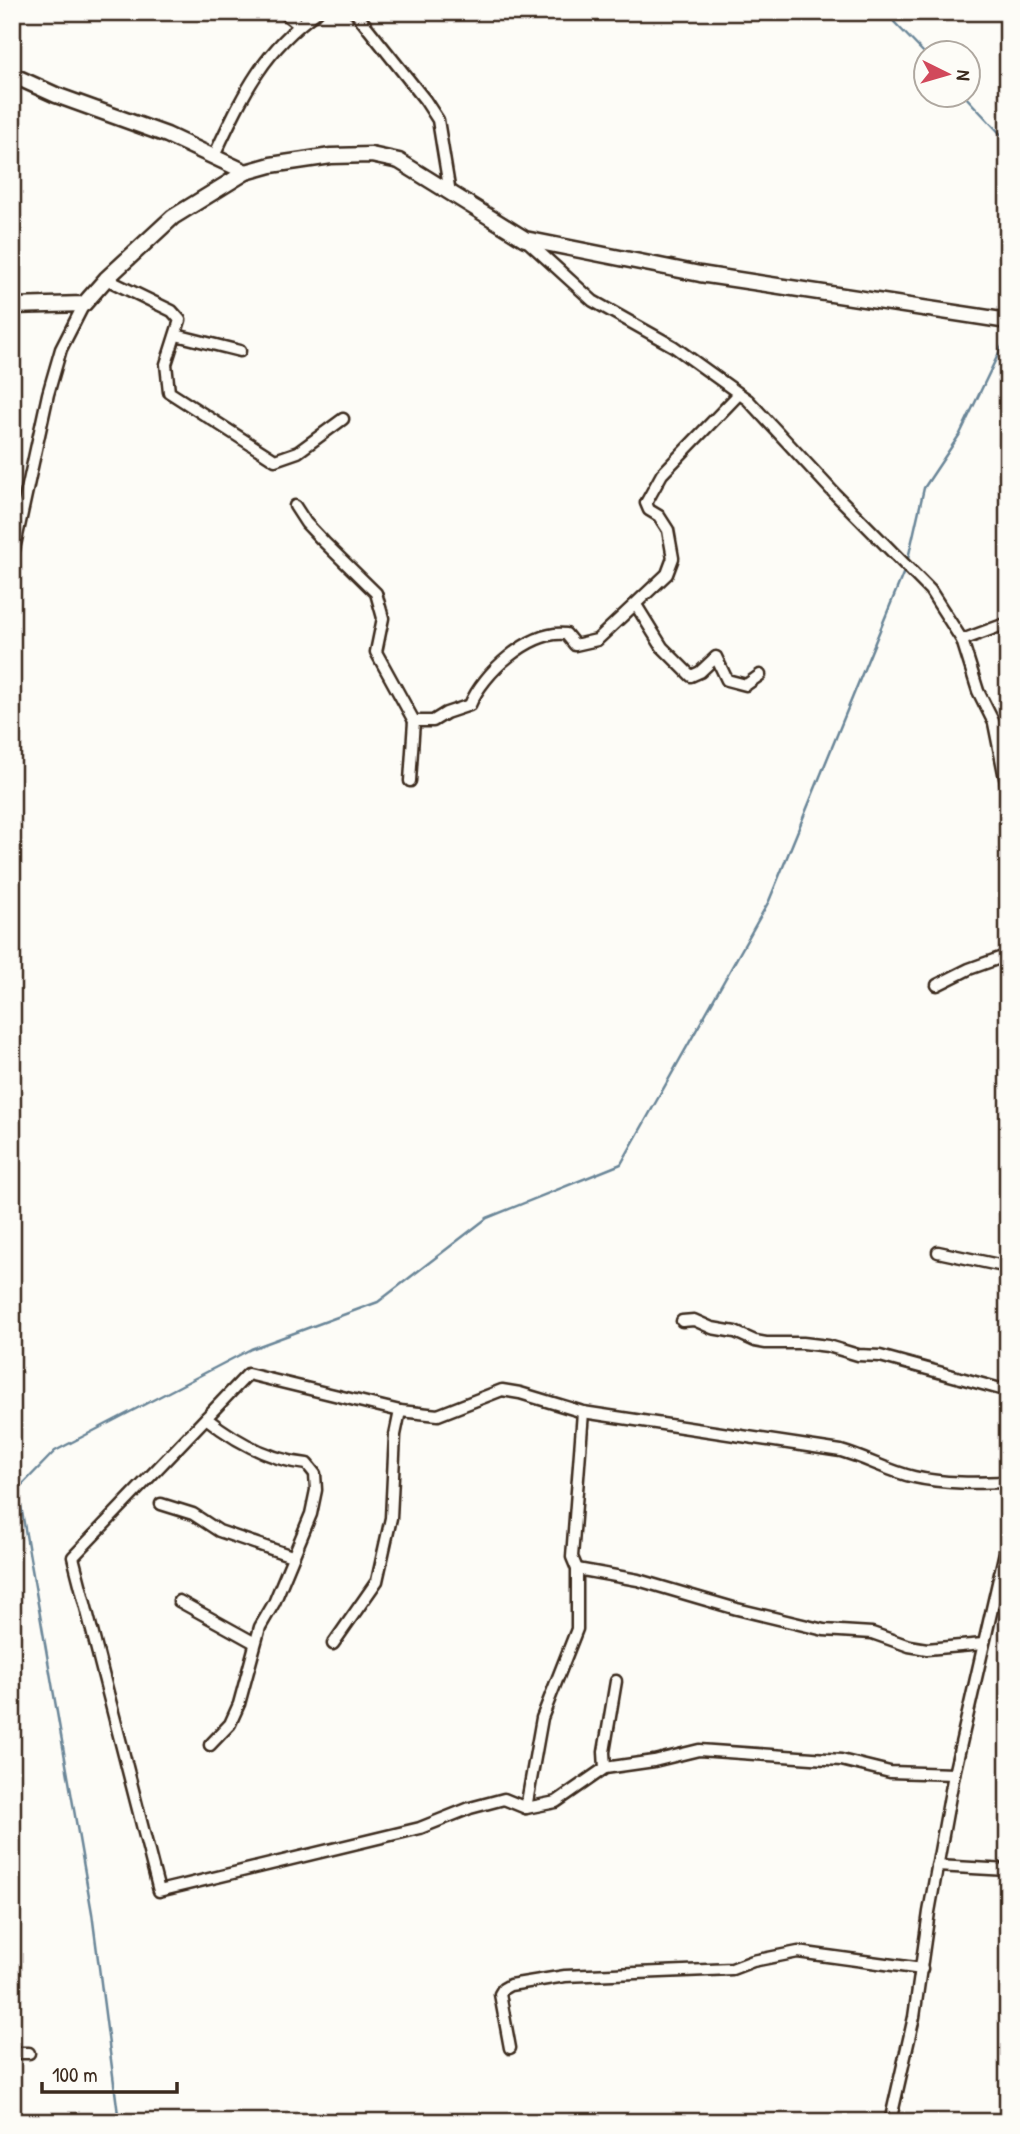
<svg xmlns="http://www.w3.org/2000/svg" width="1020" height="2134" font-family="'Patrick Hand',sans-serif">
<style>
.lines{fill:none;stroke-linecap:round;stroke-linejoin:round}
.stream{stroke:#6b8698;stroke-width:2.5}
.street-casing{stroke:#3b2a1e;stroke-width:15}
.secondary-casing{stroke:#3b2a1e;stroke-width:19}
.street{stroke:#fdfcf7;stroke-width:10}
.secondary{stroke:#fdfcf7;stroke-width:14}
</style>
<rect width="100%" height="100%" fill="#fdfcf7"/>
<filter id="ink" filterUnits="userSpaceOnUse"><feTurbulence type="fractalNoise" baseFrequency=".0143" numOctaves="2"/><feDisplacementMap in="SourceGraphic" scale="14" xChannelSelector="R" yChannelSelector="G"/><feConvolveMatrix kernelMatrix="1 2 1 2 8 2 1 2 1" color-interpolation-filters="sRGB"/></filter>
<g filter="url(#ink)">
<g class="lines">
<g class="stream">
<polyline points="888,12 895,23 926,55"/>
<polyline points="963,94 1008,142"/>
<polyline points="907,563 924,488 960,434 1008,334"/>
<polyline points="12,1483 18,1489 92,1913 119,2122"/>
<polyline points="18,1489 55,1451 251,1349 378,1302 487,1218 621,1164 769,901 905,569"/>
</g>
<defs>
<g id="street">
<polyline points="283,12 299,25"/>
<polyline points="355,12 425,100 438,120 450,193"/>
<path d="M214,156C242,97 261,52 317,12"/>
<polyline points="526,240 593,301 673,346 748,400 836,495 930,590 962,640 978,691 994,723 1008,793"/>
<polyline points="106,279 172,311 180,320 166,364 169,392 275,460 298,452 343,419"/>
<polyline points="176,335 240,351"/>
<path d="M295,506L306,523L324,542L376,593L383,618L376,652L414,721H433L446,713L470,705C483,673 530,630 566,634L575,645L597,640L667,574L673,558L668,530L659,516L649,510L646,503L662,474L739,394"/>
<polyline points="12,559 48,394 61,349 84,304"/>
<polyline points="636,605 662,647 691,676 700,672 716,657 727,680 746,685 760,675"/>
<polyline points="962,640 1008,623"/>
<polyline points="410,781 414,721"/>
<polyline points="937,985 969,969 1008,955"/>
<polyline points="938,1252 1008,1267"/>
<polyline points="682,1321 694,1320 712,1328 735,1332 755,1341 766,1343 803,1343 828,1346 858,1355 880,1356 1008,1391"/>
<path d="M206,1418C236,1442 269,1460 307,1464L315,1474L316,1490L311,1514L274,1603L260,1627L239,1704L230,1724L210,1745"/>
<polyline points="161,1504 193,1514 219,1531 292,1556"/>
<polyline points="577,1569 638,1580 737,1609 824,1630 872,1633 909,1646 927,1649 983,1644"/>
<polyline points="179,1601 255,1643"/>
<polyline points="333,1644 377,1581 391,1518 395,1435 400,1411"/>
<polyline points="605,1768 604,1752 616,1681"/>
<path d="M954,1774L890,1772L841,1760L699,1750L654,1761L605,1768L556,1802L526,1808L504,1799L470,1808L420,1828L159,1891L73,1557L248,1374L400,1411L438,1415L502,1390L520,1393L583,1412L841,1451C866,1458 888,1471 914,1477C944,1484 977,1483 1008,1482"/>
<polyline points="526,1808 542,1718 577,1629 577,1569 572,1557 583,1412"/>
<polyline points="937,1866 1008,1870"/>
<polyline points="510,2048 500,1994 503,1989 510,1985 565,1976 732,1969 753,1961 798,1952 922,1969"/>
<polyline points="12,2053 29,2053"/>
<polyline points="890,2122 914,2017 929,1912 954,1774 1008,1539"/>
</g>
<g id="secondary">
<polyline points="12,75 56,95 167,135 246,172"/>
<polyline points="12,306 84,304 106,279 173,217 246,172 271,165 331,156 371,155 399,161 525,239 700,274 1008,321"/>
</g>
</defs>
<use href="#street" class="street-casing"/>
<use href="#secondary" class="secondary-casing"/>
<use href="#street" class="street"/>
<use href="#secondary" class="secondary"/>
</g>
</g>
<rect width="1020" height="2134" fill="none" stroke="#fdfcf7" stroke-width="42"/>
<rect x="21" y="21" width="978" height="2092" fill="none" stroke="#3b2a1e" stroke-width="2.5" filter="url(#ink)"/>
<g transform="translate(947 74) rotate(95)"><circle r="33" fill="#fdfcf7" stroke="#afa8a0" stroke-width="2"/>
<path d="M0-5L12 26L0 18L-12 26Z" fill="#d1495b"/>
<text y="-10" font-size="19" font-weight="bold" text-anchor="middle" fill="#3b2a1e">N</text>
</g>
<path d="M42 2082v10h135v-10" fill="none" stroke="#3b2a1e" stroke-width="3.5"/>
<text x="52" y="2082" font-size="21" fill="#3b2a1e" stroke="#fdfcf7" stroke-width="5" paint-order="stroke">100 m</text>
</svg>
